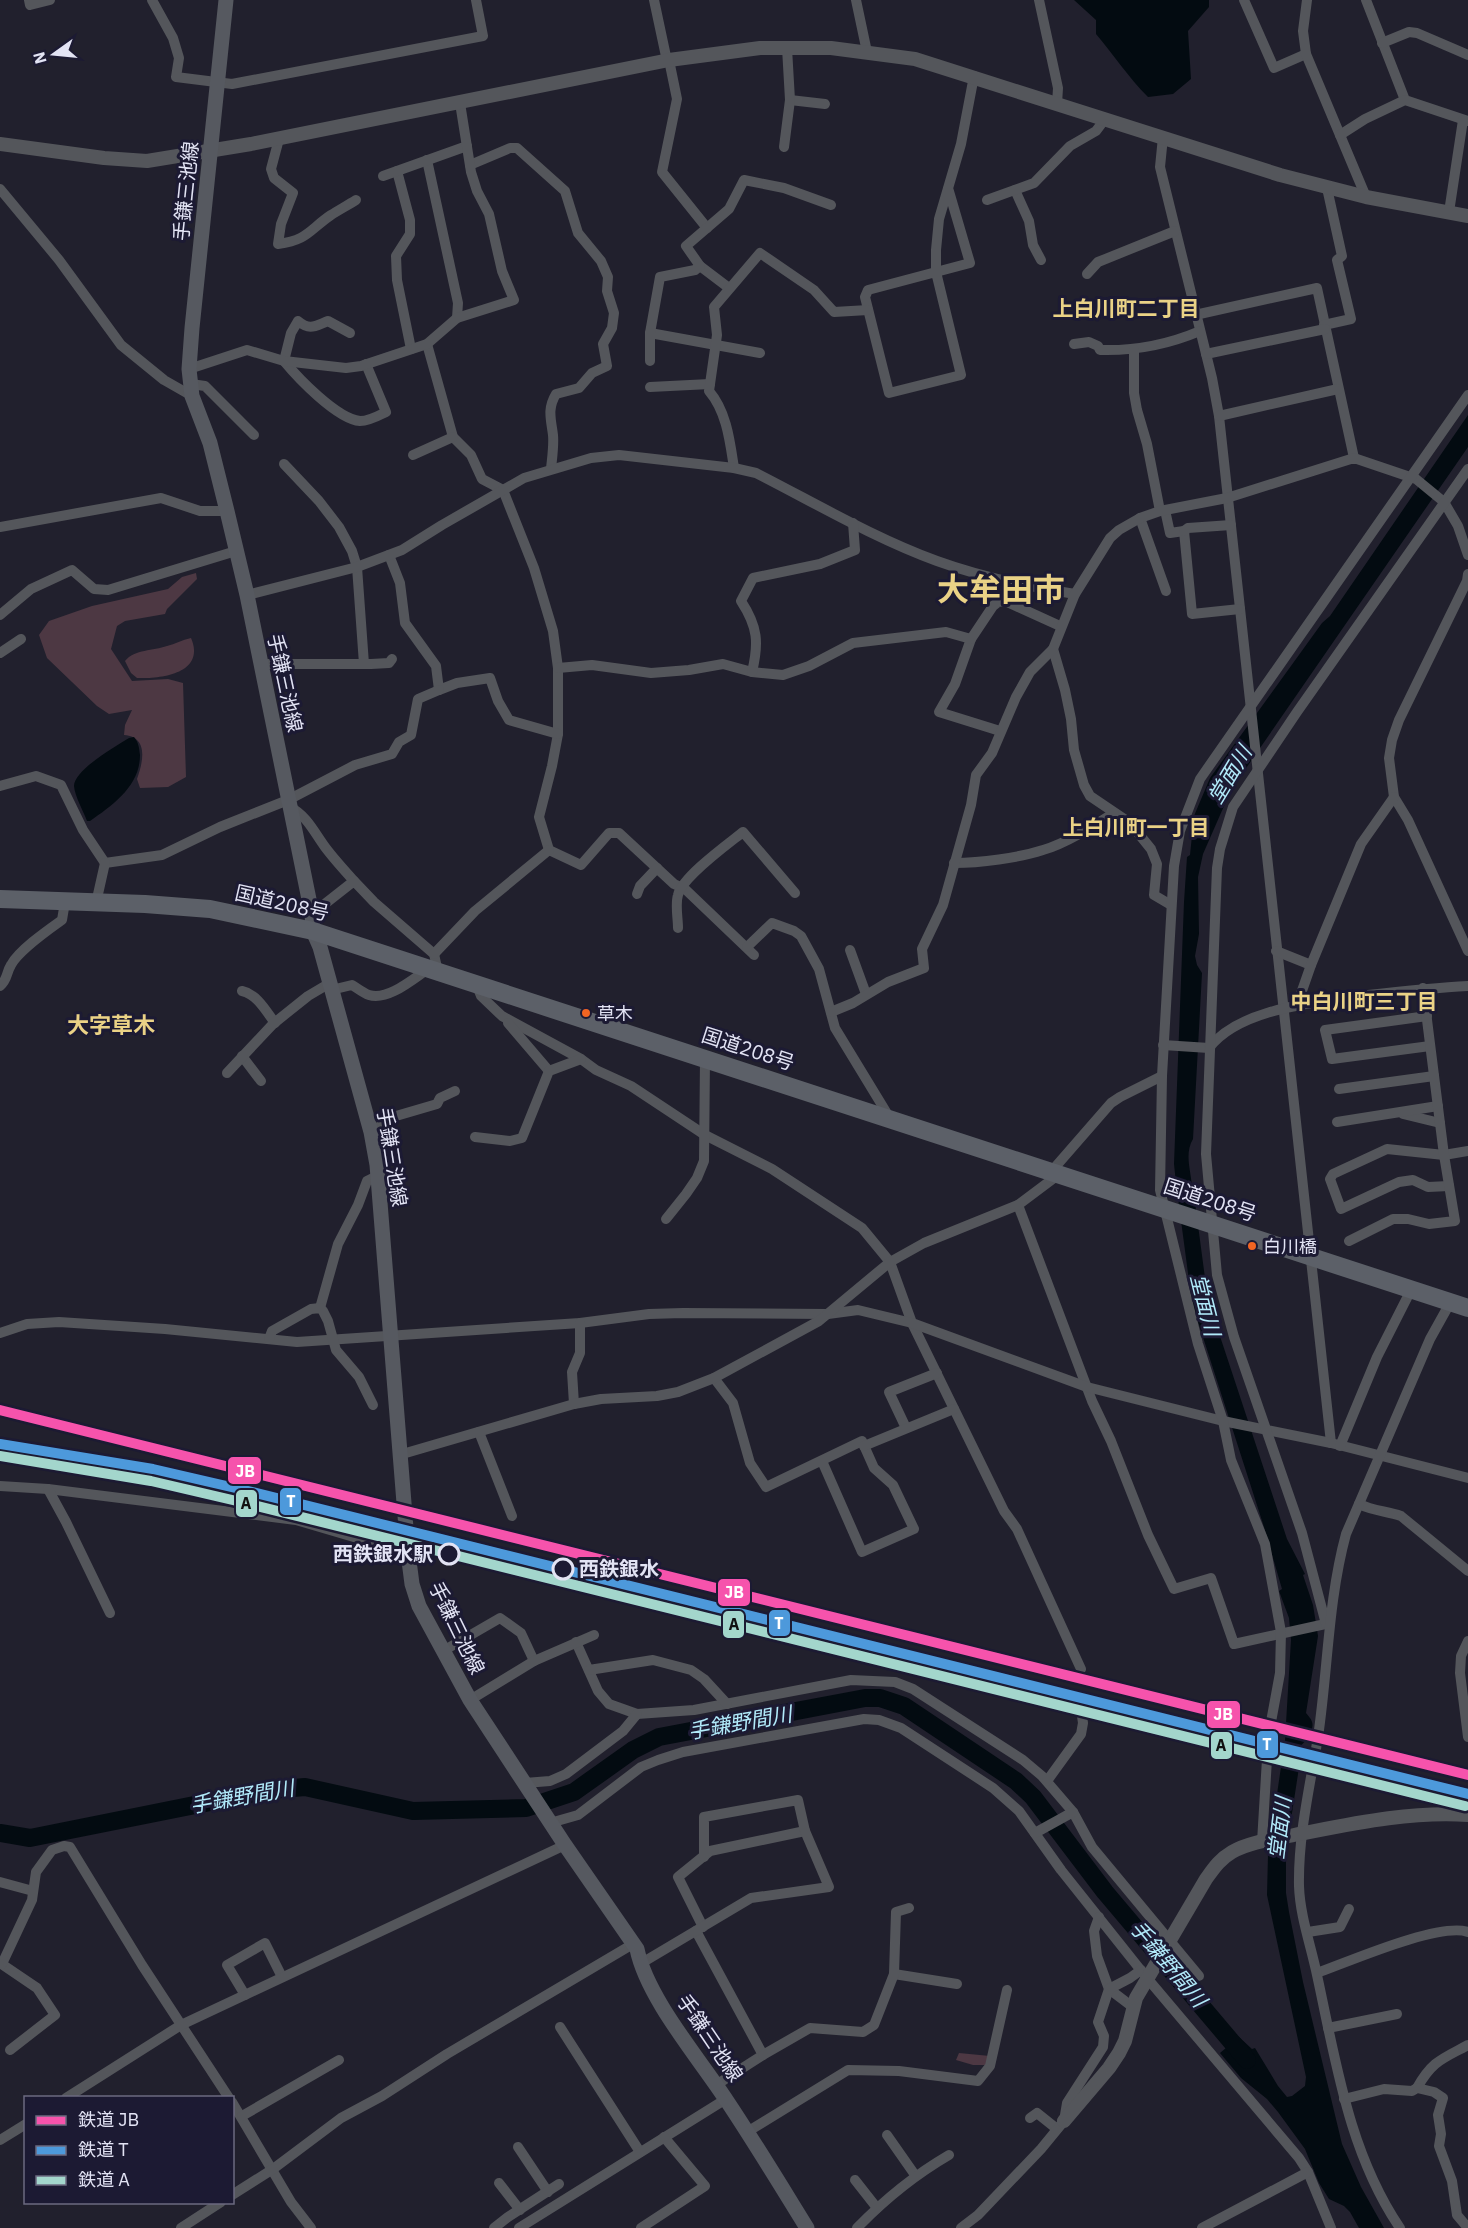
<svg xmlns="http://www.w3.org/2000/svg" width="1468" height="2228" font-family="'IBM Plex Sans','Noto Sans JP',sans-serif">
<style>
.green{fill:#4d3843}
.water{fill:#030b11}
.lines{fill:none;stroke-linecap:round;stroke-linejoin:round}
.river{stroke:#030b11;stroke-width:18}
.minor{stroke:#54565b;stroke-width:10}
.tertiary{stroke:#54565b;stroke-width:14}
.secondary{stroke:#565960;stroke-width:15}
.trunk{stroke:#5c6068;stroke-width:18}
.rail-1-casing{stroke:#1c1a33;stroke-width:15}
.rail-2-casing{stroke:#1c1a33;stroke-width:15}
.rail-3-casing{stroke:#1c1a33;stroke-width:15}
.rail-1{stroke:#f653ac;stroke-width:10}
.rail-2{stroke:#4d99db;stroke-width:10}
.rail-3{stroke:#a3d6cc;stroke-width:10}
.bus-dot{fill:#f26522;stroke:#1c1a33;stroke-width:2}
.stop-dot{fill:#1c1a33;stroke:#e2e3f4;stroke-width:3}
.labels{text-anchor:middle;stroke-width:6;stroke-linejoin:round;paint-order:stroke}
.bus-label{font-size:18px;fill:#e2e3f4;stroke:#1c1a33;text-anchor:start}
.street-label{font-size:20px;fill:#e2e3f4;stroke:#1c1a33}
.stop-label{font-size:20px;font-weight:bold;fill:#e2e3f4;stroke:#1c1a33;text-anchor:end}
.neighbourhood-label{font-size:21px;font-weight:bold;fill:#ead286;stroke:#1c1a33}
.water-label{font-size:21px;font-style:italic;fill:#b1eafa;stroke:#1c1a33}
.quarter-label{font-size:22px;font-weight:bold;fill:#ead286;stroke:#1c1a33}
.town-label{font-size:32px;font-weight:bold;fill:#ead286;stroke:#1c1a33}
.line-badge{stroke:#1c1a33;stroke-width:2}
.badge-label{font-size:16px;text-anchor:middle;font-weight:bold;fill:#fff}
.pale-badge-label{font-size:16px;text-anchor:middle;font-weight:bold;fill:#111}
</style>
<rect width="100%" height="100%" fill="#21202d"/>
<g class="green">
<path d="M196,573L197,579L167,609L165,614L125,621L117,626L111,649L132,681L168,679L183,683L186,777L168,787L140,788L137,779C143,762 149,737 124,735L125,725L132,710L109,714L97,706L47,658L39,635L49,621L92,606L168,589L182,577Z"/>
<path d="M191,638C206,673 162,679 137,678L131,673L125,661C135,649 153,651 167,646C175,644 182,640 191,638Z"/>
<polygon points="959,2053 990,2056 987,2065 973,2065 956,2060"/>
</g>
<g class="water">
<path d="M1074,0H1209V7L1188,31L1191,79L1173,94L1148,97C1128,77 1114,55 1096,34V20Z"/>
<path d="M1468,415V447L1231,790L1203,854L1198,877L1199,934L1195,956L1197,965L1202,973L1193,1139C1183,1156 1193,1174 1192,1193L1194,1195L1205,1278L1212,1312L1287,1539L1305,1574L1303,1575L1313,1605L1318,1636L1306,1713C1308,1716 1311,1718 1312,1722C1315,1730 1304,1745 1297,1748L1300,1761L1286,1852V1893L1289,1912L1303,1982L1342,2144L1361,2187L1384,2228H1359L1350,2212L1344,2206L1329,2199L1319,2183L1305,2149L1278,2112L1267,2099L1241,2078L1220,2053L1239,2037L1252,2049L1255,2048L1278,2086L1287,2097L1292,2096L1305,2086L1306,2077L1267,1895L1268,1855L1285,1740L1291,1640L1289,1618L1279,1591L1282,1589L1264,1527L1192,1303L1176,1183L1174,1164L1184,902L1187,857L1190,855L1194,816L1210,778L1322,623L1330,616Z"/>
<path d="M134,737C139,743 139,748 140,755C140,786 113,805 90,821H87C83,810 75,797 74,786C74,770 116,746 129,738Z"/>
</g>
<g class="lines">
<polyline class="river" points="0,1833 30,1838 270,1790 305,1787 413,1811 526,1808 574,1792 633,1750 659,1737 865,1698 880,1698 904,1706 1016,1781 1033,1797 1105,1892 1247,2060"/>
<g class="minor">
<polyline points="29,0 30,5 50,0"/>
<polyline points="152,0 173,38 179,58 176,77 232,84 483,36 476,0"/>
<polyline points="654,0 667,61"/>
<polyline points="856,0 867,52"/>
<polyline points="1039,0 1058,88 1057,104"/>
<polyline points="1244,0 1274,68 1306,54"/>
<polyline points="1307,0 1303,31 1306,54 1366,197"/>
<polyline points="1366,0 1405,100"/>
<polyline points="1382,43 1409,32 1417,33 1468,55"/>
<polyline points="669,60 677,99 662,172 707,228"/>
<polyline points="790,100 825,104"/>
<polyline points="1340,135 1365,119 1405,100 1468,121"/>
<polyline points="1163,137 1160,167 1212,378 1219,416 1331,1443"/>
<path d="M279,139L271,169L274,178L293,193L281,224L278,244C308,240 309,230 331,215C339,210 348,205 356,200"/>
<polyline points="784,147 790,100 787,48"/>
<polyline points="427,160 458,303 457,318"/>
<path d="M470,165L510,148H517L565,191L578,233L601,261L608,277L607,291L614,313L612,328L603,344L607,366L592,373L579,388L556,394C547,409 551,419 553,435C554,446 552,458 551,469"/>
<polyline points="397,171 410,220 410,234 396,256 397,280 411,349"/>
<polyline points="383,176 467,146"/>
<polyline points="948,188 970,263 868,290 865,297 889,393 961,375 936,272 936,250 939,219 961,144 974,76"/>
<polyline points="0,189 59,260 121,345 164,380 192,396"/>
<polyline points="1015,190 1029,221 1033,245 1041,260"/>
<polyline points="987,200 1034,183 1070,146 1096,131 1105,119"/>
<polyline points="1449,212 1463,120"/>
<polyline points="700,266 729,288"/>
<polyline points="1087,274 1098,262 1175,231"/>
<polyline points="1195,315 1317,288 1354,458"/>
<polyline points="1324,325 1351,319 1337,260 1342,256 1327,188"/>
<path d="M350,333L328,321C315,326 310,331 298,321L291,333L284,361C298,378 337,419 360,421C369,421 378,416 386,412L366,364"/>
<polyline points="650,333 760,353"/>
<polyline points="427,344 453,437 471,455 482,479 503,490 534,568 553,631 558,668 558,734 552,766 539,817 549,850 581,865 609,833 619,833 674,884 685,889 754,955"/>
<path d="M1074,344L1089,342L1098,346L1100,350C1135,351 1167,345 1200,331"/>
<polyline points="1134,350 1134,393 1137,410 1147,444 1160,511"/>
<polyline points="1206,354 1325,329"/>
<polyline points="650,361 650,333 660,277 695,270 700,266 686,246 729,209 744,180 784,188 831,205"/>
<polyline points="189,369 247,350 284,361 346,368 361,366 427,344 457,318 514,300 502,271 489,214 477,191 471,172 460,103"/>
<polyline points="191,384 205,386 254,435"/>
<polyline points="650,387 710,384"/>
<polyline points="1219,416 1338,389"/>
<polyline points="413,455 453,437"/>
<polyline points="284,464 319,501 339,527 352,551 357,567 364,664"/>
<path d="M734,468C730,442 727,412 709,391L717,335L714,307L760,253L814,290L834,312L868,310"/>
<polyline points="1165,510 1170,533 1184,531 1192,614 1240,609"/>
<polyline points="1140,518 1166,591"/>
<polyline points="0,527 161,498 200,511 227,511"/>
<polyline points="1184,531 1188,528 1231,525"/>
<polyline points="389,555 400,583 405,623 436,666 439,690 457,683 490,678 498,701 509,720 558,734"/>
<polyline points="1468,574 1467,581 1399,720 1392,740 1389,758 1394,797 1408,820 1468,951"/>
<path d="M247,595L357,567L402,550L442,525L524,478L591,458L619,455L734,468L756,473C815,503 874,538 937,561C981,577 1029,587 1075,594"/>
<polyline points="0,615 31,589 72,570 94,589 108,590 236,551"/>
<polyline points="971,639 955,684 939,712 1000,731"/>
<polyline points="1053,649 1065,690 1071,719 1074,750 1084,785 1090,796 1130,823 1151,849 1157,864 1154,895 1171,905"/>
<polyline points="0,653 21,639"/>
<polyline points="259,664 371,664 389,663 392,659"/>
<polyline points="558,668 592,665 651,673 689,670 723,664 752,672 783,675 809,666 853,643 946,632 971,639 993,606 998,602 1005,601 1060,626"/>
<path d="M752,672C759,643 758,627 741,601L753,578L820,564L855,550L853,523"/>
<polyline points="0,786 36,776 61,785 83,830 105,863 162,855 220,827 288,800 355,765 392,754 399,742 411,735 418,699 439,690"/>
<path d="M290,807C307,816 314,832 325,847C334,859 344,870 354,881"/>
<path d="M954,863C980,863 1018,858 1043,850C1065,844 1095,825 1114,813"/>
<polyline points="637,894 640,886 657,868"/>
<polyline points="96,903 105,863"/>
<polyline points="312,914 354,881 374,902 434,954 438,972"/>
<path d="M678,928C678,918 675,904 678,895C682,877 728,844 743,832L795,893"/>
<polyline points="747,947 772,923 794,931 801,936 819,969 835,1028 891,1120"/>
<polyline points="850,950 866,994"/>
<polyline points="1276,951 1311,965"/>
<polyline points="434,954 475,911 549,850"/>
<polyline points="476,983 481,996 502,1016 581,1059 596,1070 631,1086 705,1135 772,1169 862,1228 890,1262 912,1323 1004,1511 1017,1529 1081,1669"/>
<path d="M0,986C8,979 6,973 11,965C19,950 48,930 62,920L65,902"/>
<path d="M331,990L352,985C357,988 363,993 369,995C388,1001 413,979 428,969"/>
<path d="M242,991C257,994 266,1011 275,1023"/>
<polyline points="1297,1005 1311,965 1361,844 1394,797"/>
<polyline points="831,1012 853,1003 888,982 924,968 922,949 943,905 971,805 976,775 992,753 1016,697 1030,672 1053,649 1075,594 1110,538 1119,530 1140,518 1160,511 1227,498 1354,458 1416,479 1444,502 1458,526 1468,555"/>
<polyline points="1427,1016 1325,1030 1332,1059 1430,1046"/>
<polyline points="508,1023 549,1071"/>
<polyline points="1163,1045 1209,1048"/>
<path d="M1209,1048C1239,1009 1312,1003 1358,996C1395,992 1431,988 1468,986"/>
<polyline points="242,1056 261,1081"/>
<polyline points="227,1073 273,1024 308,996 330,983"/>
<polyline points="1339,1089 1434,1076"/>
<polyline points="1403,1114 1440,1123"/>
<polyline points="1337,1122 1438,1106"/>
<polyline points="371,1132 396,1116 437,1104 440,1098 455,1091"/>
<polyline points="475,1137 510,1141 522,1138 549,1071 581,1059"/>
<polyline points="1050,1173 1111,1103 1120,1097 1162,1076"/>
<polyline points="1449,1186 1428,1187 1413,1180 1399,1182 1341,1209 1330,1179 1333,1174 1387,1149 1444,1155 1468,1151"/>
<polyline points="1018,1205 1092,1401 1111,1441 1148,1535 1174,1589 1211,1578 1234,1644 1330,1623"/>
<polyline points="666,1219 686,1194 697,1178 704,1161 705,1059"/>
<polyline points="1349,1241 1393,1219 1408,1219 1429,1224 1455,1221 1444,1155 1423,988"/>
<polyline points="320,1308 338,1244 358,1205 367,1181 377,1176"/>
<polyline points="0,1333 27,1324 59,1322 165,1329 297,1342 580,1323 649,1314 683,1313 828,1314 858,1310 912,1323 1087,1387 1223,1421 1331,1443 1468,1478"/>
<polyline points="269,1339 272,1331 311,1309 320,1308 323,1311 328,1321 336,1350 359,1377 373,1405"/>
<polyline points="714,1378 733,1403 750,1463 766,1487 862,1441 874,1468 893,1485 914,1529 862,1552 822,1461"/>
<polyline points="574,1404 572,1372 580,1353 580,1323"/>
<polyline points="906,1428 889,1392 937,1373"/>
<polyline points="479,1432 512,1516"/>
<polyline points="864,1446 954,1409"/>
<polyline points="1340,1446 1377,1357 1411,1290"/>
<polyline points="399,1455 574,1404 601,1399 657,1396 678,1392 714,1378 819,1321 890,1262 924,1243 1018,1205 1058,1175"/>
<polyline points="0,1486 48,1489 296,1520 408,1553"/>
<polyline points="48,1489 66,1522 110,1613"/>
<path d="M1359,1504C1373,1511 1387,1511 1401,1516L1468,1571"/>
<polyline points="1326,1624 1302,1533 1234,1337 1217,1275 1206,1154 1217,868 1220,849 1233,807 1297,712 1468,469"/>
<polyline points="1468,1641 1461,1656 1460,1673 1468,1737"/>
<polyline points="576,1642 598,1691 609,1704 637,1714 694,1710 851,1680 895,1682 913,1689 1023,1760 1042,1776 1073,1812 1092,1847 1199,1976"/>
<polyline points="443,1651 500,1618 521,1633 534,1661"/>
<polyline points="589,1670 653,1660 691,1670 704,1679 727,1704"/>
<polyline points="470,1700 534,1661 594,1635"/>
<polyline points="1047,1781 1081,1734 1083,1723 1081,1709"/>
<polyline points="525,1783 550,1781 566,1774 623,1731 637,1714"/>
<polyline points="550,1823 578,1815 641,1767 658,1760 683,1752 864,1719 879,1720 901,1728 993,1788 1019,1811 1061,1870 1147,1978 1299,2158 1308,2172 1331,2228"/>
<polyline points="1035,1833 1073,1812"/>
<polyline points="1262,1842 1267,1759 1266,1749 1280,1673 1281,1632 1265,1544 1231,1460 1223,1421 1198,1344 1160,1190 1162,1076 1174,866 1180,831 1200,779 1468,395"/>
<polyline points="0,1882 33,1891"/>
<polyline points="1099,1917 1094,1931 1097,1956 1109,1989 1134,2008"/>
<polyline points="703,1927 678,1877 710,1851 805,1831"/>
<polyline points="696,1931 763,2055 716,2085"/>
<polyline points="1308,1932 1340,1927 1349,1909"/>
<polyline points="0,1963 37,1988 55,2015 10,2050"/>
<polyline points="2,1964 32,1900 36,1872 52,1850 64,1846 70,1847 142,1965 229,2098"/>
<polyline points="640,1964 751,1898 829,1887 805,1831 798,1800 704,1817 704,1857"/>
<path d="M1317,1973C1348,1962 1439,1922 1468,1932"/>
<polyline points="894,1974 957,1984"/>
<polyline points="245,1995 227,1965 265,1943 282,1977"/>
<polyline points="560,2027 640,2152"/>
<polyline points="1328,2028 1397,2014"/>
<polyline points="763,2055 810,2028 863,2032 874,2025 894,1974 896,1912 909,1908"/>
<path d="M1417,2088C1432,2061 1442,2059 1468,2045"/>
<polyline points="66,2098 181,2025 565,1845"/>
<polyline points="1344,2099 1384,2089 1412,2091 1417,2088 1434,2092 1443,2098 1438,2115 1441,2134 1439,2146 1452,2181 1457,2215 1468,2228"/>
<polyline points="232,2102 291,2202 311,2228"/>
<polyline points="242,2116 339,2060"/>
<polyline points="1030,2118 1037,2113 1057,2129"/>
<polyline points="747,2132 848,2070 899,2071 978,2081 990,2066 1007,1990"/>
<polyline points="887,2135 915,2175"/>
<polyline points="0,2140 26,2124"/>
<polyline points="518,2147 548,2192"/>
<polyline points="855,2180 877,2208"/>
<polyline points="499,2183 520,2210"/>
<polyline points="232,2195 273,2169 341,2118 382,2096 447,2054 633,1944"/>
<polyline points="181,2228 221,2202"/>
<polyline points="494,2228 508,2217 559,2184"/>
<polyline points="519,2228 726,2099"/>
<polyline points="641,2228 705,2186 664,2137"/>
<path d="M857,2228C886,2198 913,2176 949,2155"/>
<polyline points="961,2228 978,2215 1041,2149 1064,2121 1067,2103 1103,2047 1104,2036 1098,2022 1109,1989 1130,1978 1141,1970"/>
<polyline points="1202,2228 1308,2172"/>
<path d="M1400,2228C1349,2153 1336,2062 1317,1975C1311,1946 1300,1916 1299,1886C1298,1836 1310,1786 1318,1737C1328,1669 1328,1600 1346,1534L1430,1339L1450,1303"/>
</g>
<g class="tertiary">
<polyline points="0,144 104,158 147,161 251,144 669,60 760,48 831,48 915,59 1280,175 1366,197 1468,216"/>
<path d="M1064,2121L1109,2068L1119,2053L1125,2041L1136,1998L1206,1879C1214,1868 1220,1859 1232,1852C1249,1842 1274,1839 1294,1835C1351,1824 1409,1811 1468,1815"/>
</g>
<path class="secondary" d="M226,0L192,328L189,369L192,396L210,443L227,511L247,595L312,914L313,931L320,947L371,1132L377,1165L408,1553L412,1584L419,1606L470,1700L565,1845L637,1949C647,1998 699,2058 727,2101C755,2143 781,2186 807,2228"/>
<polyline class="trunk" points="0,899 145,904 210,909 313,931 1468,1308"/>
<defs>
<polyline id="rail-1" points="0,1410 1468,1775"/>
<polyline id="rail-2" points="0,1444 153,1469 244,1490 1468,1794"/>
<polyline id="rail-3" points="0,1456 151,1481 241,1502 1465,1806"/>
</defs>
<use href="#rail-1" class="rail-1-casing"/>
<use href="#rail-2" class="rail-2-casing"/>
<use href="#rail-3" class="rail-3-casing"/>
<use href="#rail-1" class="rail-1"/>
<use href="#rail-2" class="rail-2"/>
<use href="#rail-3" class="rail-3"/>
</g>
<g class="bus-dot">
<circle cx="586" cy="1013" r="5"/>
<circle cx="1252" cy="1246" r="5"/>
</g>
<g class="stop-dot">
<circle cx="449" cy="1554" r="10"/>
<circle cx="563" cy="1569" r="10"/>
</g>
<g class="labels">
<g class="bus-label">
<text x="597" y="1020">草木</text>
<text x="1263" y="1253">白川橋</text>
</g>
<g class="street-label">
<text transform="translate(186 191) rotate(-84)" y="7">手鎌三池線</text>
<text transform="translate(285 683) rotate(78)" y="7">手鎌三池線</text>
<text transform="translate(282 903) rotate(13)" y="7">国道208号</text>
<text transform="translate(748 1049) rotate(18)" y="7">国道208号</text>
<text transform="translate(392 1157) rotate(81)" y="7">手鎌三池線</text>
<text transform="translate(1210 1200) rotate(18)" y="7">国道208号</text>
<text transform="translate(457 1628) rotate(64)" y="7">手鎌三池線</text>
<text transform="translate(710 2038) rotate(56)" y="7">手鎌三池線</text>
</g>
<g class="stop-label">
<text x="433" y="1561">西鉄銀水駅</text>
<text x="579" y="1576" text-anchor="start">西鉄銀水</text>
</g>
<g class="neighbourhood-label">
<text x="1126" y="316">上白川町二丁目</text>
<text x="1136" y="835">上白川町一丁目</text>
<text x="1364" y="1009">中白川町三丁目</text>
</g>
<g class="water-label">
<text transform="translate(1230 775) rotate(-59)" y="7">堂面川</text>
<text transform="translate(1205 1305) rotate(76)" y="7">堂面川</text>
<text transform="translate(740 1723) rotate(-10)" y="7">手鎌野間川</text>
<text transform="translate(242 1797) rotate(-10)" y="7">手鎌野間川</text>
<text transform="translate(1280 1828) rotate(-83)" y="7">堂面川</text>
<text transform="translate(1168 1964) rotate(50)" y="7">手鎌野間川</text>
</g>
<g class="quarter-label">
<text x="111" y="1033">大字草木</text>
</g>
<g class="town-label">
<text x="1001" y="601">大牟田市</text>
</g>
</g>
<g class="line-badge">
<rect x="227" y="1456" width="35" height="29" rx="6" fill="#f653ac"/>
<rect x="279" y="1487" width="23" height="29" rx="6" fill="#4d99db"/>
<rect x="235" y="1489" width="23" height="29" rx="6" fill="#a3d6cc"/>
<rect x="717" y="1578" width="34" height="29" rx="6" fill="#f653ac"/>
<rect x="768" y="1609" width="23" height="28" rx="6" fill="#4d99db"/>
<rect x="722" y="1610" width="23" height="29" rx="6" fill="#a3d6cc"/>
<rect x="1206" y="1700" width="35" height="29" rx="6" fill="#f653ac"/>
<rect x="1256" y="1730" width="23" height="29" rx="6" fill="#4d99db"/>
<rect x="1210" y="1731" width="23" height="29" rx="6" fill="#a3d6cc"/>
</g>
<g class="badge-label">
<text x="245" y="1477">JB</text>
<text x="291" y="1507">T</text>
<text x="734" y="1598">JB</text>
<text x="779" y="1629">T</text>
<text x="1223" y="1720">JB</text>
<text x="1267" y="1750">T</text>
</g>
<g class="pale-badge-label">
<text x="246" y="1509">A</text>
<text x="734" y="1630">A</text>
<text x="1221" y="1751">A</text>
</g>
<rect x="24" y="2096" width="210" height="108" fill="#1c1a33" stroke="#6b6a80" stroke-width="1.5"/>
<rect x="36" y="2116" width="30" height="9" fill="#f653ac" stroke="#6b6a80" stroke-width="1.5"/>
<text x="78" y="2126" font-size="18" fill="#e2e3f4">鉄道 JB</text>
<rect x="36" y="2146" width="30" height="9" fill="#4d99db" stroke="#6b6a80" stroke-width="1.5"/>
<text x="78" y="2156" font-size="18" fill="#e2e3f4">鉄道 T</text>
<rect x="36" y="2176" width="30" height="9" fill="#a3d6cc" stroke="#6b6a80" stroke-width="1.5"/>
<text x="78" y="2186" font-size="18" fill="#e2e3f4">鉄道 A</text>
<g transform="translate(54 54) rotate(255)" stroke="#1c1a33" stroke-width="4.5" paint-order="stroke">
<path d="M0-4.5L10 22L0 15L-10 22Z" fill="#e2e3f4"/>
<text y="-9" font-size="16" font-weight="bold" text-anchor="middle" fill="#e2e3f4">N</text>
</g>
</svg>
